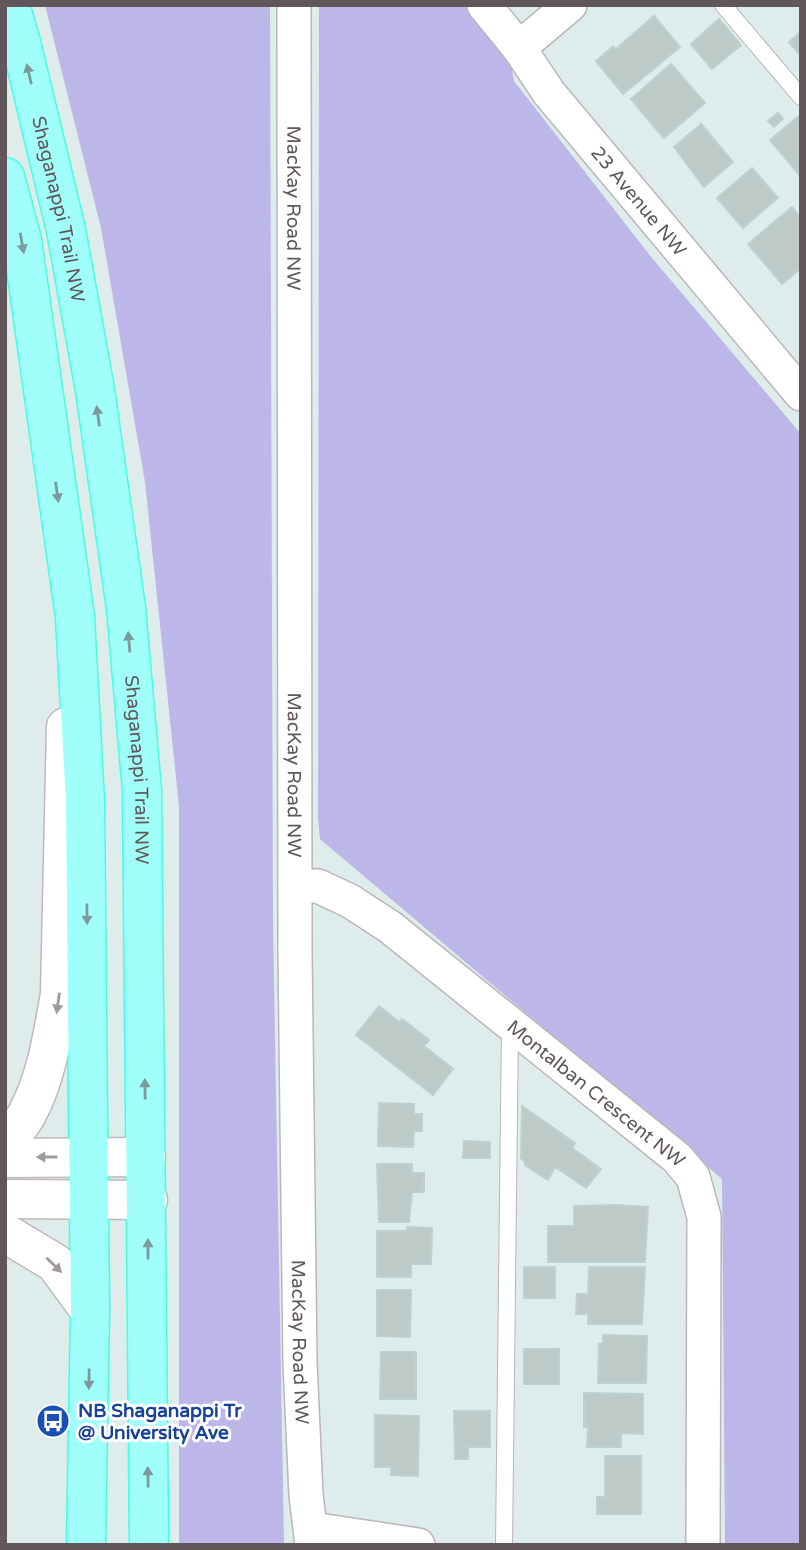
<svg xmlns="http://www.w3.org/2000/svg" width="806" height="1550" font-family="'Varela Round',sans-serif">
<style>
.green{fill:#bcb7e8}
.building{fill:#bdcac7;stroke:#bcd2ce;stroke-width:2}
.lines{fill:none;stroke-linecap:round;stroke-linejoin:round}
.lane-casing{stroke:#bdb4b7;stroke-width:18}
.street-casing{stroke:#bdb4b7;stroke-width:36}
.secondary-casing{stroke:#c2b7ba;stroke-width:41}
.primary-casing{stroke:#45ffe0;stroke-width:41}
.lane{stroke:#fff;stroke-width:16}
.street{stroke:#fff;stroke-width:33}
.secondary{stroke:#fff;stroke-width:38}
.primary{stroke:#a1fffa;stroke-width:38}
.oneway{fill:#7b9a9b}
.oneway2{fill:#a09a9d}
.labels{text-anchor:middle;stroke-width:6;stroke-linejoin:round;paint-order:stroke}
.street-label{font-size:19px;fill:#61575b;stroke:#fff}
.transit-label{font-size:19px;font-weight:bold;fill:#164399;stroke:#fff;text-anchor:start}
</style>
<rect width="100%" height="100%" fill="#deedeb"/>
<g class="green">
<polygon points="45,5 270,5 273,922 284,1545 179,1545 179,806 145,482 101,228"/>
<polygon points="319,5 464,5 510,59 514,81 652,258 801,434 801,1545 725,1545 722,1179 320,839 318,818"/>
</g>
<g class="building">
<polygon points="654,16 680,47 623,94 596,61 613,46 616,49"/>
<polygon points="719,19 741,45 712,69 691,44"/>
<polygon points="801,32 801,56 789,42"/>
<polygon points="671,64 705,103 664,138 631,99"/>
<polygon points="778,113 783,119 774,127 768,121"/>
<polygon points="801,114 801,177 770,140"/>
<polygon points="701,124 733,162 704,187 674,147"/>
<polygon points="752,168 778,198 743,228 717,198"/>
<polygon points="792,207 801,218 801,268 782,284 748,244"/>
<polygon points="379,1006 399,1022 402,1019 429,1040 424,1046 453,1069 433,1095 356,1035"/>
<polygon points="379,1103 414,1104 414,1114 422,1114 422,1131 414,1131 413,1147 378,1146"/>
<polygon points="522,1106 575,1143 572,1148 601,1169 586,1188 555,1167 548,1180 525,1165 525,1162 521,1158"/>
<polygon points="464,1141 490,1142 490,1158 463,1158"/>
<polygon points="377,1164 412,1164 412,1173 424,1173 424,1192 412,1192 409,1222 379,1222"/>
<polygon points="617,1205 648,1207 645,1262 548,1262 548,1226 574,1226 574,1206"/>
<polygon points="407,1227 432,1228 431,1264 411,1264 411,1277 377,1277 377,1231 407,1231"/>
<rect x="524" y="1267" width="31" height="31"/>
<polygon points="589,1267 645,1267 642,1324 588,1324 588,1314 576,1314 577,1294 588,1294"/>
<polygon points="377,1290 411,1290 410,1337 377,1336"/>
<polygon points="603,1335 647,1336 646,1383 598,1383 599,1344 603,1344"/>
<rect x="524" y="1349" width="35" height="35"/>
<polygon points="381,1352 416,1352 416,1399 380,1399"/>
<polygon points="584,1393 643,1394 643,1434 621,1433 621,1447 587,1447 588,1427 584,1427"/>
<polygon points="454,1411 490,1411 490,1447 468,1447 468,1459 455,1459"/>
<polygon points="375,1415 419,1416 418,1476 391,1475 391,1467 375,1467"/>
<polygon points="605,1456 641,1456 641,1514 597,1514 597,1497 605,1497"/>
</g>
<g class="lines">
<defs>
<g id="lane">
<polyline points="723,5 801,97"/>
<polyline points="504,1545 510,1024"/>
</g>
<g id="street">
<path id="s1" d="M294,5L295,952L300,1363L306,1495L312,1545"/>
<path id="s2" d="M484,5L519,48L549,93L801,394"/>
<polyline points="519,48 570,5"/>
<path id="s3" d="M295,886H318L350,901L390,927L677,1158L693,1177L704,1217L703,1545"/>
<polyline points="312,1529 418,1545"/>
</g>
<g id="secondary">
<path d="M5,1143C13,1133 23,1123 28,1112C47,1076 53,1033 60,994L66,727"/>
<polyline points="5,1158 146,1157"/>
<polyline points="5,1199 148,1200"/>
<polyline points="5,1233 55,1263 90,1311"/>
</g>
<g id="primary">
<path id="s4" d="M10,5L21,43L66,230L95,390L126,608L142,791L149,1545"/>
<polyline points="5,177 22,240 75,617 85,802 90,1311 86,1545"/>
</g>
</defs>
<use href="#lane" class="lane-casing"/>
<use href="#street" class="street-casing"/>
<use href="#secondary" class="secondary-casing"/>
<use href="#primary" class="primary-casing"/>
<use href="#lane" class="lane"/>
<use href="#street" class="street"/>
<use href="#secondary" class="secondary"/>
<use href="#primary" class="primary"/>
</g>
<defs><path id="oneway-solid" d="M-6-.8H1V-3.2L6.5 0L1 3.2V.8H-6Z" transform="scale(1.75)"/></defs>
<g class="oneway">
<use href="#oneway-solid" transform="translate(29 74) rotate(-103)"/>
<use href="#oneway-solid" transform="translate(22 243) rotate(80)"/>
<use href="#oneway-solid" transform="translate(98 416) rotate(-98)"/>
<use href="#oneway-solid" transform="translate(57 492) rotate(82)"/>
<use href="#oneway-solid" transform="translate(129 642) rotate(-95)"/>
<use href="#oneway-solid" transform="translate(87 914) rotate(89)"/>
<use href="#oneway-solid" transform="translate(145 1089) rotate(-91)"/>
<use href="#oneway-solid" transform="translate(148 1249) rotate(-90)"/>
<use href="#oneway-solid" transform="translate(89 1379) rotate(91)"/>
<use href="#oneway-solid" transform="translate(148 1477) rotate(-91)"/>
</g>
<g class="oneway2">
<use href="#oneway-solid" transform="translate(58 1003) rotate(98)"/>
<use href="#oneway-solid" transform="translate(47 1157) rotate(180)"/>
<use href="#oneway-solid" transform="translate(54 1265) rotate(44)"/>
</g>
<defs>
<symbol id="bus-disc" viewBox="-11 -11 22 22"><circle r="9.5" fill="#1a4fb4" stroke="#fff"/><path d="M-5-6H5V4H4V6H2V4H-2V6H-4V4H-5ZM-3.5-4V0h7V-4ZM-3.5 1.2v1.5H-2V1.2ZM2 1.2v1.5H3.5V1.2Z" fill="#fff"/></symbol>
</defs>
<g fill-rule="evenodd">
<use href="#bus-disc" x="34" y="1402" width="38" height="38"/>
</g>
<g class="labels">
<g class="street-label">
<text dy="7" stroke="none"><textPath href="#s2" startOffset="250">23 Avenue NW</textPath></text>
<text dy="7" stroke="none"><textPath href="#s4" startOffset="210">Shaganappi Trail NW</textPath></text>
<text dy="7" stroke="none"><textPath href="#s1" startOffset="203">MacKay Road NW</textPath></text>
<text dy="7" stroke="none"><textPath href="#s4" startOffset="777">Shaganappi Trail NW</textPath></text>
<text dy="7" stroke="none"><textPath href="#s1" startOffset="770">MacKay Road NW</textPath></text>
<text dy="7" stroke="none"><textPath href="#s3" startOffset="371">Montalban Crescent NW</textPath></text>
<text dy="7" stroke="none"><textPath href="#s1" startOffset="1337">MacKay Road NW</textPath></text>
</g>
<g class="transit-label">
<text x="78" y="1417">NB Shaganappi Tr<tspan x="78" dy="22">@ University Ave</tspan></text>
</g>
</g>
<rect width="806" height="1550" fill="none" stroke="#61575b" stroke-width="14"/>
</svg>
